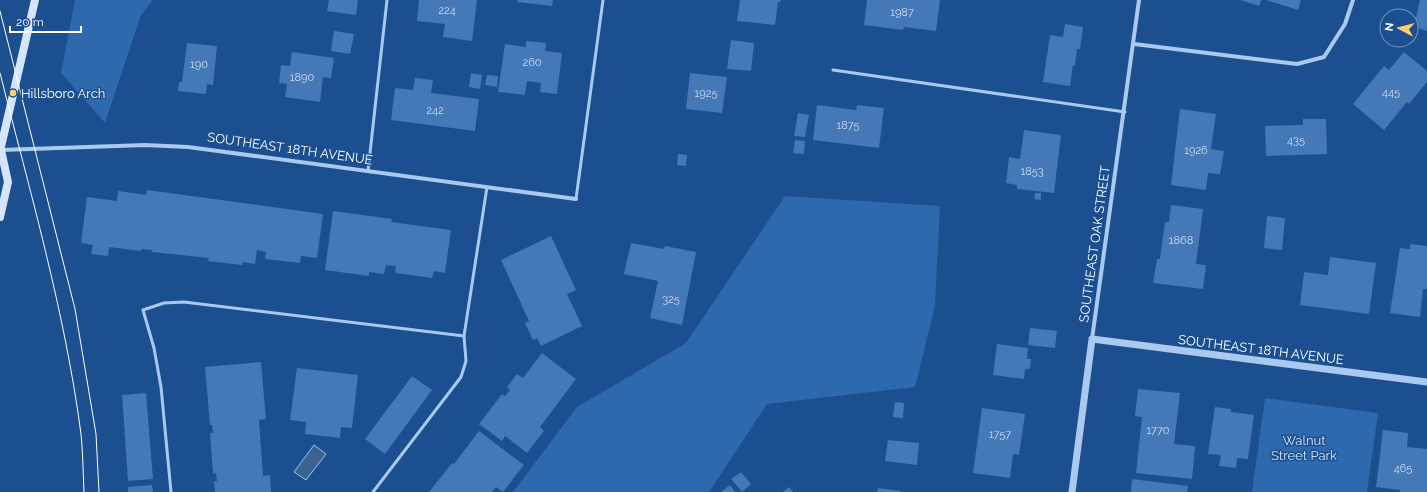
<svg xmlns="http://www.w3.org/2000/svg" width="1427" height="492" font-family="Raleway,sans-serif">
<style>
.green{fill:#2e69ad}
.water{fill:#3c6290;stroke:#9cc4f0}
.building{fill:#4478b7}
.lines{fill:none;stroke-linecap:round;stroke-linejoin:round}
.service{stroke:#a9c9ee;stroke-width:3}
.minor{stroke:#a9c9ee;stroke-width:4}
.tertiary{stroke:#a9c9ee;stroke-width:7}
.secondary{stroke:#d6e6fa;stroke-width:8}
.tram{stroke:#fff;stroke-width:1}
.poi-dot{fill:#ffd166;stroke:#1b4f8f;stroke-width:1.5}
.labels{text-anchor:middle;stroke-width:3;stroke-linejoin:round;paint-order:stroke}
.number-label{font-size:11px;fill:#d0dded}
.poi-label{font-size:13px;fill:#fff;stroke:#1b4f8f;text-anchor:start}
.street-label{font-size:13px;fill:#fff;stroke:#1b4f8f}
.park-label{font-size:13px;fill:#cfe3fa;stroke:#1b4f8f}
</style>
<rect width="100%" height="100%" fill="#1b4f8f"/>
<g class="green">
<polygon points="75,0 153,0 141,15 105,123 61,73"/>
<polygon points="785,196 940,206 935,306 915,387 767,404 709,492 513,492 577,407 686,343"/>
<polygon points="1265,398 1378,413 1367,492 1252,492"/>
</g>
<polygon class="water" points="314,445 326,454 306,480 294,472"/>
<g class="building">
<polygon points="329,0 358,0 356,15 327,11"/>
<polygon points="419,0 477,0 472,41 443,37 445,24 417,21"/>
<polygon points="518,0 553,0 552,6 517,2"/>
<polygon points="740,0 781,0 780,2 778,2 775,25 737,21"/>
<polygon points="867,0 940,0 936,31 904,27 903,30 864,25"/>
<polygon points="1240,0 1261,0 1259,6"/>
<polygon points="1266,0 1301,0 1298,10"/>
<polygon points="1420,0 1427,0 1427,31 1414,27"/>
<polygon points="1065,24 1083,27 1080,49 1077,49 1075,66 1073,65 1070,86 1043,82 1050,35 1063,37"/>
<polygon points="334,31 354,34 350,54 331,51"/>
<polygon points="731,40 754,43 751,71 727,69"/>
<polygon points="526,41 546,43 545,51 562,53 557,94 540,92 541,83 527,81 525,95 498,92 505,44 526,47"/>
<polygon points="187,43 217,46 213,85 207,84 206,94 178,91 179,82 182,82"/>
<polygon points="292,52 334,58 331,78 323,77 320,102 285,97 287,84 279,83 281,65 290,66"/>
<polygon points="1404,52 1427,71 1427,82 1409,104 1407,102 1384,130 1353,104 1384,66 1389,70"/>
<polygon points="471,73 482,75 480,89 469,87"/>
<polygon points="690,73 727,77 722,113 686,109"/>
<polygon points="487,75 498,76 497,87 485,85"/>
<polygon points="415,78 433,80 431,93 479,99 475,131 391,120 395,88 413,90"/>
<polygon points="817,105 856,110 857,105 884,108 879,148 813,140"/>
<polygon points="1180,109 1216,114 1211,149 1224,151 1220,174 1208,173 1206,190 1171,185"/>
<polygon points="798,113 809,115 805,137 794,136"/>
<polygon points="1303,119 1326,119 1327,154 1266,156 1265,126 1303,125"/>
<polygon points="1024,130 1061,135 1054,193 1017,189 1017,185 1006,183 1009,157 1020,159"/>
<polygon points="795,140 805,141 804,154 793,153"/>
<polygon points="678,154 687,155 686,166 677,165"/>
<polygon points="147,190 323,214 317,258 301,256 300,263 265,259 266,252 257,250 255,264 243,262 242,265 208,261 209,258 152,252 152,250 142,249 141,251 109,247 108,256 91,254 93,245 81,243 87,197 117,201 118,191 146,195"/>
<polygon points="1035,193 1041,193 1041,200 1034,199"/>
<polygon points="1171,205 1203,209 1196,264 1206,265 1203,289 1153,283 1157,259 1160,259 1165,222 1169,222"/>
<polygon points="333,211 392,219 391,222 451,230 445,273 434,271 432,278 395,273 396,266 386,265 384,274 369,272 369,276 325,270"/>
<polygon points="1267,216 1285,218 1282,250 1264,248"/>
<polygon points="551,236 576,290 567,294 582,326 541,346 537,338 533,340 525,323 529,321 501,260"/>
<polygon points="631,243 664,249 665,246 696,252 682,325 650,318 658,281 624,274"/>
<polygon points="1410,244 1427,246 1427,289 1423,289 1420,317 1390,313 1400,248 1410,249"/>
<polygon points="1330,257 1376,263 1369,314 1300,305 1304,272 1328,275"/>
<polygon points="1030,328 1057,331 1055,348 1028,345"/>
<polygon points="997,344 1028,348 1027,359 1031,359 1030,369 1025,369 1024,379 993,375"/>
<polygon points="542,353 576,379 540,427 544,431 527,453 505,436 502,441 479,424 502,394 505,396 510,390 507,387 517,374 523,378"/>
<polygon points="261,362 266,419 259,420 263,476 270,475 271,492 215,492 214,481 217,481 216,473 213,474 210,433 213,433 212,425 210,425 205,367"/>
<polygon points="297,368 358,375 352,428 341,427 340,438 305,434 306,422 290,420"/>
<polygon points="412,376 432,390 385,454 365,439"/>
<polygon points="1138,389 1180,393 1174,444 1195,446 1192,479 1136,473 1142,417 1135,416"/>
<polygon points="146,393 153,479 128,481 122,395"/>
<polygon points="895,402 904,403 903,418 893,417"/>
<polygon points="1215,407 1231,409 1231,412 1254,415 1248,459 1237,458 1236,468 1219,466 1221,455 1208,454"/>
<polygon points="982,408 1025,414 1019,455 1013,454 1010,478 973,473"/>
<polygon points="1383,430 1408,433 1407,447 1427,449 1427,492 1400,492 1400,490 1376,487"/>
<polygon points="479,431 524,465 503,492 496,487 492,492 429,492 452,463 454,464"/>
<polygon points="888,440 919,443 917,465 885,461"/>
<polygon points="741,472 751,484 742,492 731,479"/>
<polygon points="1132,479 1188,486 1187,492 1131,492"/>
<polygon points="152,485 153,492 128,492 128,487"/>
<polygon points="730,485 735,492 721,492"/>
<polygon points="789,487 793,492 783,492"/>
<polygon points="878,488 901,491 901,492 877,492"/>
</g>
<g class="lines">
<g class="service">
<polyline points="833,70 1125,112"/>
<polyline points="368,171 387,0"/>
<polyline points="576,199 603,0"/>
<polyline points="171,492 161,387 154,348 143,310 164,303 184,302 464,336"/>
<polyline points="373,492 461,377 466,361 464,336 487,187"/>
</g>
<g class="minor">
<polyline points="1134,44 1297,64 1324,57 1345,24 1353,0"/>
<polyline points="1,150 145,145 188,147 576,199"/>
<polyline points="1092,339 1139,0"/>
</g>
<polyline class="tertiary" points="1072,492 1092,339 1427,382"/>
<g class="secondary">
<polyline points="0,151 35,0"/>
<polyline points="0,217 8,182 1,150"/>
</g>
<g class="tram">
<polyline points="0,11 75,309 96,434 99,492"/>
<path d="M0,73C30,192 65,312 81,434C83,453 83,473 84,492"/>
</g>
</g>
<circle class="poi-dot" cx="13" cy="93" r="4"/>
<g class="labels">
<g class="number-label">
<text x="447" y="14">224</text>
<text x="902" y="16">1987</text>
<text x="532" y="66">260</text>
<text x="199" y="68">190</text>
<text x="302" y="81">1890</text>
<text x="1391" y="96">445</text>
<text x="706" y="97">1925</text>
<text x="435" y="114">242</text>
<text x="848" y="129">1875</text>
<text x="1296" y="144">435</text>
<text x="1196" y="154">1926</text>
<text x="1032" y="175">1853</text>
<text x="1181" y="244">1868</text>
<text x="671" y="303">325</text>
<text x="1158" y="434">1770</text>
<text x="1000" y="438">1757</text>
<text x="1403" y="472">465</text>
</g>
<g class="poi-label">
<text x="21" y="98">Hillsboro Arch</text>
</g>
<g class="street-label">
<text transform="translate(290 148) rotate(8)" y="5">SOUTHEAST 18TH AVENUE</text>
<text transform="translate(1094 244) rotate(-82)" y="5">SOUTHEAST OAK STREET</text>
<text transform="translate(1261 349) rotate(7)" y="5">SOUTHEAST 18TH AVENUE</text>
</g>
<g class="park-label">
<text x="1304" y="445">Walnut<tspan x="1304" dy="15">Street Park</tspan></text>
</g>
</g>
<g transform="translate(1399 28) rotate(277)"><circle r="19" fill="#1b4f8f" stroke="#7695bc"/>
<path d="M0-3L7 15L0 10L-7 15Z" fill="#ffd166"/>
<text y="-6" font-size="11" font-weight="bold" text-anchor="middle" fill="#ffffff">N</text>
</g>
<path d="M10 26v6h71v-6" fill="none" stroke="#ffffff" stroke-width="2"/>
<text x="16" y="26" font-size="12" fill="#ffffff" stroke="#1b4f8f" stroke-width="3" paint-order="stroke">20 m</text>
</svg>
